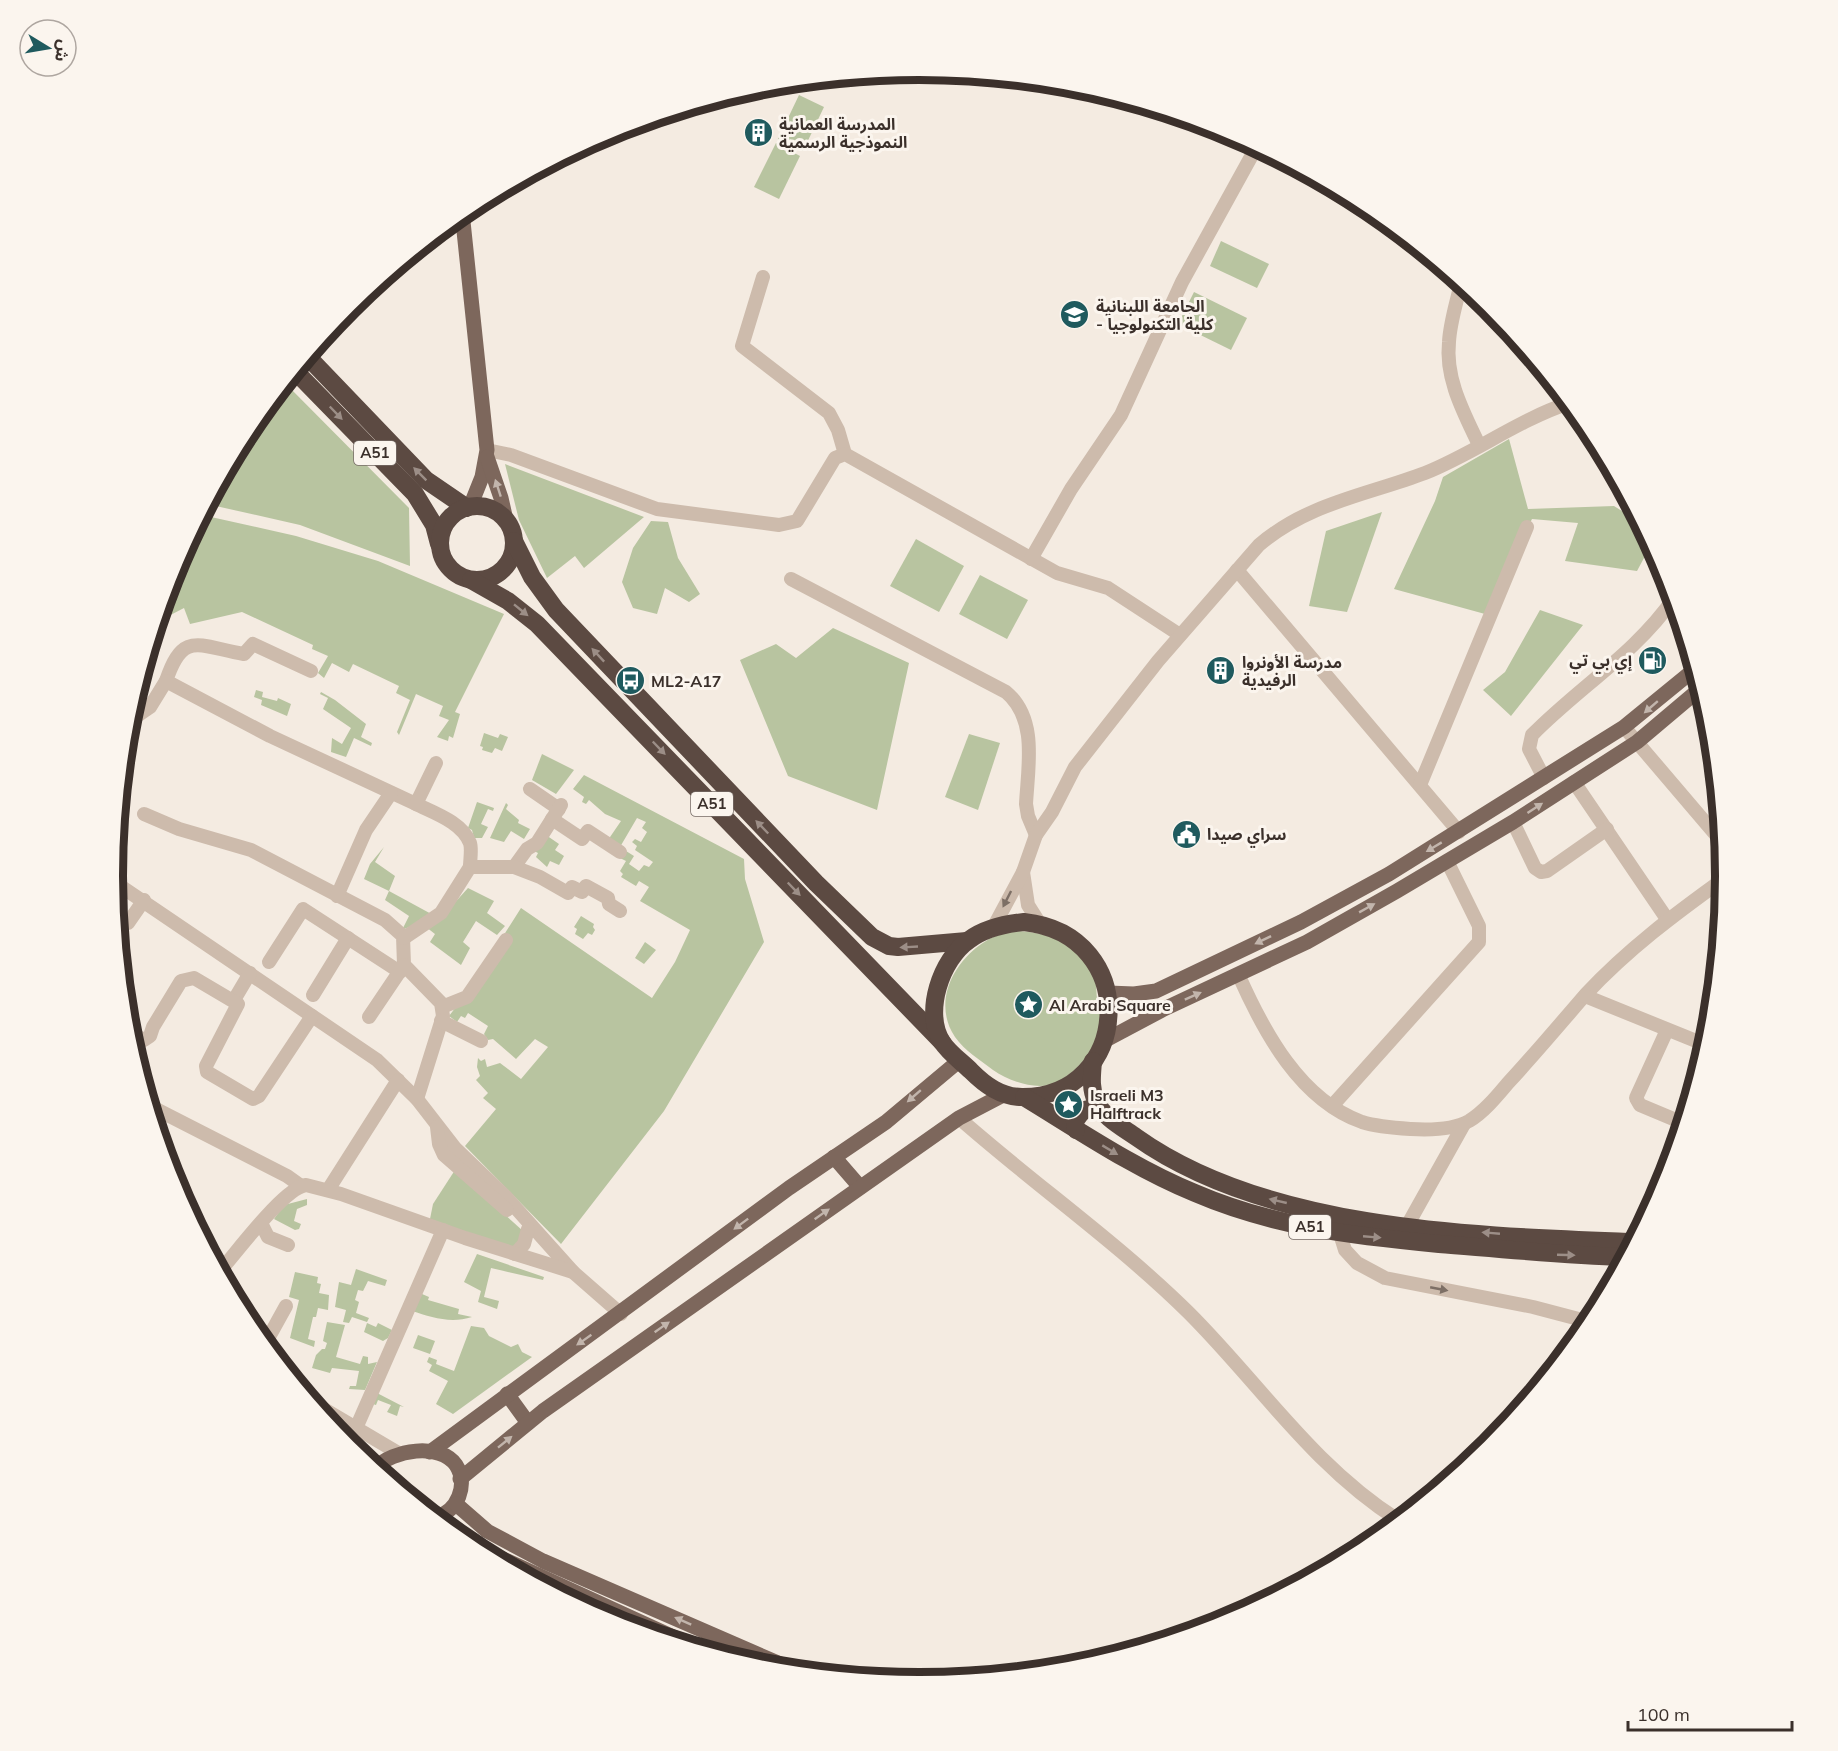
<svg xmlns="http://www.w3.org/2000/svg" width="1838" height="1751" font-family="Mulish,'Noto Sans Arabic',sans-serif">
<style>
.green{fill:#b8c4a0}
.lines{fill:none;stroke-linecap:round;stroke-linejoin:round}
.minor{stroke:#cdbbac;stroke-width:14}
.major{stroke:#7d675c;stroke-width:15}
.highway{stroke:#5c4a42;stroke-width:18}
.oneway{fill:#9c8e87}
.oneway2{fill:#c2b5ac}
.oneway3{fill:#7d6f65}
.labels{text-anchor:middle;stroke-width:6;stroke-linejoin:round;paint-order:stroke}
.shield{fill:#fbf5ee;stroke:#756b66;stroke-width:1.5}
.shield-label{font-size:15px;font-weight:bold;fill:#3b302b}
.poi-label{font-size:16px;font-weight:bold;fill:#3b302b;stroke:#fbf5ee;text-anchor:start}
.rim{fill:none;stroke:#3b302b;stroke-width:8}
</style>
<rect width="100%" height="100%" fill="#f4ebe1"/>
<g class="green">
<polygon points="799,95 824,107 803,151 778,139"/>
<polygon points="776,143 800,156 779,199 754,187"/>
<polygon points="1221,241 1269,264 1257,288 1210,266"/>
<polygon points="1194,292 1247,318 1231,350 1178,324"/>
<polygon points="285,383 409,508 410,566 300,525 207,504 268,403"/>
<polygon points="1509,439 1528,509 1614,506 1641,523 1652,543 1637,571 1565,561 1578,523 1532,519 1485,614 1394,589 1435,501 1443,477"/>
<polygon points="505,464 644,517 584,568 575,556 547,578 519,520"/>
<polygon points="1382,512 1347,612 1309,606 1326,531"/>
<polygon points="202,515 296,536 378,561 504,614 455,712 460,714 453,738 449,736 448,741 437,737 449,720 439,716 443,706 416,694 399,735 397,732 410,700 396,693 399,686 353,664 349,672 332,663 324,678 318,673 328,656 312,649 313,645 242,612 190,624 184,608 157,622 174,567"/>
<polygon points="651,521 668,522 678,558 700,594 689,602 665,588 657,614 633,608 622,582 633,548"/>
<polygon points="916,539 964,566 939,612 890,586"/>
<polygon points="980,575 1028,600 1007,639 959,614"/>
<polygon points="1540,610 1583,625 1511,716 1483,690 1505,672"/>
<polygon points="833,628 909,663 877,810 788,776 740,660 776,644 796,658"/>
<polygon points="256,690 263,692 262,697 277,701 278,698 291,704 287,716 261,705 262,700 254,697"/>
<polygon points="321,692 335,700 366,724 361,737 372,743 371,746 354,738 346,757 331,752 332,738 342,744 351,728 323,709 328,698 320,694"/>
<polygon points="484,733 498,738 500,734 508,737 502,751 495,748 492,753 482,750 483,747 480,746"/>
<polygon points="969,734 1000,743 978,810 945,797"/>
<polygon points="542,754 574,770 556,794 532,780"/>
<polygon points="584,775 744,859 745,879 764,942 664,1111 561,1244 465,1146 496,1109 483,1098 488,1093 476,1080 480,1076 477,1067 478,1058 481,1061 485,1059 487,1067 500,1063 521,1079 548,1047 535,1039 516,1059 493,1039 488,1040 484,1034 488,1026 468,1013 465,1018 461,1016 457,1022 449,1016 469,990 521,908 652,998 675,962 690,930 640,901 649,887 639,881 636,886 621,877 623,874 620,871 626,861 620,858 626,851 634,856 629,864 639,871 644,865 649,867 653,862 635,850 637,846 632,842 635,839 641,842 647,832 642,828 646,822 637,818 620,847 608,840 621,821 605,814 589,800 586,804 582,802 584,797 573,789"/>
<polygon points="477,802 494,808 493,811 488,809 481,824 488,827 482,838 474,838 472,830 468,828"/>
<polygon points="506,803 508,805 506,809 519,820 518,823 530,829 524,839 511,831 504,842 490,838"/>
<polygon points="546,835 559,844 555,850 564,856 559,865 550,861 547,867 536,857 538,853 530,849"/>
<polygon points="384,847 375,862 395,876 389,891 435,916 402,930 409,916 385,900 389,891 364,879 370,864"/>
<polygon points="468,888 494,901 487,913 505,926 497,935 476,921 463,942 470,948 461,965 430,942 435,934 426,927 450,908"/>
<polygon points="581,916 594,924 593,927 595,930 592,935 588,933 583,939 575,934 577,929 574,927"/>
<path d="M1011,931C1042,931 1083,941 1094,975C1097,982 1096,991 1097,998C1098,1006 1102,1017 1101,1025C1098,1049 1072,1079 1049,1085C1031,1089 1007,1080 993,1070C980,1060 965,1051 955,1037C932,1003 953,961 986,941C993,936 1003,934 1011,931Z"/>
<polygon points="645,942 656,950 644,964 635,958"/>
<polygon points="455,1170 523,1231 516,1246 508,1247 430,1219 433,1204"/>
<polygon points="307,1199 307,1205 297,1209 294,1221 301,1224 299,1229 295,1230 274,1219 284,1205"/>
<polygon points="477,1254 544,1277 543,1280 491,1268 484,1297 499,1301 497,1309 478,1302 481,1291 464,1282"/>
<polygon points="356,1269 387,1280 385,1286 368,1281 363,1291 358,1290 355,1300 359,1302 356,1313 369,1318 367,1322 352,1317 349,1323 343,1322 346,1310 335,1307 339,1282 351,1285"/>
<polygon points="295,1272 318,1277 317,1283 321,1284 319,1293 329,1295 328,1310 318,1308 316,1317 313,1317 308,1339 315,1341 314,1347 290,1338 299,1300 289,1297"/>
<path d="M422,1294L429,1297L428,1300L459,1309L458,1314L472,1317C450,1324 431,1317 412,1311Z"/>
<polygon points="327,1322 345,1325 336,1357 360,1364 363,1356 368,1357 368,1364 377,1362 365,1390 349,1389 350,1386 356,1386 359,1371 332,1368 330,1373 312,1368 316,1355 322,1349 325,1349 327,1343 323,1341"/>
<polygon points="367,1323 376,1327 378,1323 392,1330 388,1338 383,1341 364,1332"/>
<polygon points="471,1326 484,1328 489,1336 511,1347 518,1344 522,1352 532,1357 453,1414 436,1404 448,1381 429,1371 432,1365 427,1362 429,1357 437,1360 436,1364 454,1371"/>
<polygon points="418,1335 435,1341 430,1354 413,1348"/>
<polygon points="377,1393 404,1407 400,1406 397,1416 387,1412 391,1405 378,1400 376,1405 373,1404"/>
</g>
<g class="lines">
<g class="minor">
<polyline points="763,277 742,346 829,413 838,430 845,454"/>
<path d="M1461,282C1457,302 1450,322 1449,342C1445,379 1464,413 1479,445"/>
<polyline points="487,450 511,455 657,509 779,525 797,521 835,458 845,454 1057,573 1108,588 1180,635"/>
<polyline points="1031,559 1071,489 1121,415 1182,282 1257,146"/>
<polyline points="1237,570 1459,832"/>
<path d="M791,579L1006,692C1038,719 1028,766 1026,804L1028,816L1036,835"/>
<path d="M311,671L253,644L244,654C198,646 183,630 166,681L270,736L416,804"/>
<polyline points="134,718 150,707 166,681"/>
<polyline points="1624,727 1722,842"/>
<path d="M436,763L416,804C434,813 462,822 470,843C472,849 470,860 470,867"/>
<path d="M1544,778L1529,749L1532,735C1578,688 1636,653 1674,598"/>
<polyline points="1574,782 1667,919"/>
<polyline points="1420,785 1527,527"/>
<polyline points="530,789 559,809"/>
<polyline points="144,814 179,829 251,850 385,920 403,936 404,965 441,1003 443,1016 417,1099"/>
<polyline points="552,819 582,839 588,831 620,852"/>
<polyline points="1513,822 1535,868 1541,872 1547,871 1607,829"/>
<polyline points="514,867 527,849 537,843 561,805"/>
<polyline points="1023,872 1028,905 1040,924"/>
<polyline points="113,881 377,1060 417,1099 455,1148 505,1196 573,1272"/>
<polyline points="337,896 366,830 391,793"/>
<polyline points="116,913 128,923 144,900"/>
<path d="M993,928L1023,872L1036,835L1052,812L1075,767L1158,661L1259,545C1308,503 1367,495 1425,473C1475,453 1518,420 1569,403"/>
<polyline points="404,938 441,913 470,867 514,867 540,877 568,893 572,887 582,892 586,886 608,898 609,904 620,911"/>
<polyline points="269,962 303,909 400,972"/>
<path d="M1239,976C1264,1032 1300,1100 1362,1122C1378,1127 1395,1128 1411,1129C1429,1130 1453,1130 1469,1121C1484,1112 1497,1096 1508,1083C1535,1054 1560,1024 1586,994C1628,949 1675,914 1725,878"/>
<polyline points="313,995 348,938"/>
<polyline points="1585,996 1706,1045"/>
<polyline points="234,1000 250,973"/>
<polyline points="442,1007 467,997 506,940"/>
<polyline points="369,1017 404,965"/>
<polyline points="441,1021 481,1041"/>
<polyline points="1667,1030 1636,1098 1640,1105 1683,1123"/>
<polyline points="128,1031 144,1040 150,1036 153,1027 181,981 194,978 238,1004 206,1066 207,1072 253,1099 259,1096 312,1016"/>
<polyline points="150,1106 287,1176 301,1186"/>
<polyline points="1332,1106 1479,942 1479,926 1447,861"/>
<path d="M959,1118C1035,1185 1117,1242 1189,1313C1260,1384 1312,1465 1398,1520"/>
<polyline points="437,1127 439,1144 444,1155 507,1210"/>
<polyline points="328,1190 398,1080"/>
<polyline points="261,1223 268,1237 288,1245"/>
<polyline points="1407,1226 1464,1124"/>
<polyline points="1340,1234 1345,1250 1357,1263 1385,1278 1533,1307 1590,1322"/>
<polyline points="515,1254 524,1244 528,1229"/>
<path d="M220,1271C237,1252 284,1188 306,1185L341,1194L465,1238L573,1272L621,1314"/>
<polyline points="265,1344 286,1306"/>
<polyline points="312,1402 400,1454"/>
<polyline points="324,1410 341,1436"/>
<polyline points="357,1426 443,1230"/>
</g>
<g class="major">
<polyline points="462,212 487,450 482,477 470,507"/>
<polyline points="487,457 501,498 506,520"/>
<polyline points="1108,993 1134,994 1156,991 1301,922 1389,874 1624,727 1695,669"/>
<polyline points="1104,1041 1164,1009 1307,942 1397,891 1513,822 1637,742 1701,688"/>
<polyline points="834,1157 860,1187"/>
<polyline points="507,1394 528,1423"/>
<polyline points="430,1452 789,1188 886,1122 960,1060"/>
<path d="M376,1468C392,1450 440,1442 456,1465C469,1485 457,1512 436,1517"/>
<polyline points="460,1479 543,1411 959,1118 1003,1095"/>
<polyline points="456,1504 487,1531 543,1561 794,1670"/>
<polyline points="466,1542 693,1646"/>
</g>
<g class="highway">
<polyline points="307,356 426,480 467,508"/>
<polyline points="295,371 415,494 434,525 439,544"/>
<circle cx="477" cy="543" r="37"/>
<polyline points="514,541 532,577 556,610 816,883 872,937 889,946 898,947 967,941"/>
<polyline points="471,580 508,601 537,624 942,1042"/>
<path d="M1024,922C1143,935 1131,1098 1022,1097C1001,1097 985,1085 971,1071C962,1062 949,1053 942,1042C923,1013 941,959 969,940C985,928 1004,924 1024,922Z"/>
<path d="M1093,1061C1092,1075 1090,1088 1096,1101C1103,1117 1122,1127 1136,1137C1268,1231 1476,1236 1633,1242"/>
<path d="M1024,1097C1080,1131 1134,1168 1195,1193C1274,1227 1354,1236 1439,1244C1501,1249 1563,1255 1625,1257"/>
<path d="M1076,1130L1075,1122C1081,1110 1087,1107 1100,1109"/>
</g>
</g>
<defs><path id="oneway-solid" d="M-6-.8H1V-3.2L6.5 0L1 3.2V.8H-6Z" transform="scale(1.5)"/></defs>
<g class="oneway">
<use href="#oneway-solid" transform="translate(336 413) rotate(46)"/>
<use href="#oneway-solid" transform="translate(420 474) rotate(-135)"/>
<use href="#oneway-solid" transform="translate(521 610) rotate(39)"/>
<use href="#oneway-solid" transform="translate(598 655) rotate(-133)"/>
<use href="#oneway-solid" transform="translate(659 748) rotate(46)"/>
<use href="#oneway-solid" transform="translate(762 827) rotate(-134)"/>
<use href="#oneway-solid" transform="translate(794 889) rotate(46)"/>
<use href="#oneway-solid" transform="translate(909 947) rotate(177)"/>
<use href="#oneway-solid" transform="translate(1110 1150) rotate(31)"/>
<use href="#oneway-solid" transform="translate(1278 1201) rotate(-167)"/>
<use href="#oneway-solid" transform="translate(1491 1233) rotate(-175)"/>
<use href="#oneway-solid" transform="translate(1372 1237) rotate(5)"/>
<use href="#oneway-solid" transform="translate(1566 1255) rotate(2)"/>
</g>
<g class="oneway2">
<use href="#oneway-solid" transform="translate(498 488) rotate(-108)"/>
<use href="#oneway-solid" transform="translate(1651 707) rotate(139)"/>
<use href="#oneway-solid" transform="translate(1535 808) rotate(-33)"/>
<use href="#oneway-solid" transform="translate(1434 847) rotate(149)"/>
<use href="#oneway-solid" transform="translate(1367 908) rotate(-29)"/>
<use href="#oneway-solid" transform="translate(1263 940) rotate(154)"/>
<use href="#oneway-solid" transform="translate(1193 996) rotate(-24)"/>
<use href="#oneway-solid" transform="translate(914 1096) rotate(139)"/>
<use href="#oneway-solid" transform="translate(822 1214) rotate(-35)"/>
<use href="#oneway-solid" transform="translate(741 1224) rotate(143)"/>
<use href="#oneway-solid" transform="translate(662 1327) rotate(-35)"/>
<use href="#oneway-solid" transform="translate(584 1340) rotate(145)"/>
<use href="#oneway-solid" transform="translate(505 1442) rotate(-39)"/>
<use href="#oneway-solid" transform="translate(683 1621) rotate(-156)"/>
</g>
<g class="oneway3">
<use href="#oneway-solid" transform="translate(1007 899) rotate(117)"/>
<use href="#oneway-solid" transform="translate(1439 1289) rotate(11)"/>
</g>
<defs>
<symbol id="building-disc" viewBox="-11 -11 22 22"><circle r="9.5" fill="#1f5a5e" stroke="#fbf5ee"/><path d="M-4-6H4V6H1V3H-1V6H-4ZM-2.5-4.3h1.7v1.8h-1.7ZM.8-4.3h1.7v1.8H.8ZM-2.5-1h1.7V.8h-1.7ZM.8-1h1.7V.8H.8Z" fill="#fff"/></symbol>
<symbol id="university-disc" viewBox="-11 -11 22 22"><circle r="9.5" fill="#1f5a5e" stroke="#fbf5ee"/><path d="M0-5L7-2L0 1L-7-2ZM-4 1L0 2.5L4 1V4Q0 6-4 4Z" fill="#fff"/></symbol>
<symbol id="fuel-disc" viewBox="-11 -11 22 22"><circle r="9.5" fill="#1f5a5e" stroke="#fbf5ee"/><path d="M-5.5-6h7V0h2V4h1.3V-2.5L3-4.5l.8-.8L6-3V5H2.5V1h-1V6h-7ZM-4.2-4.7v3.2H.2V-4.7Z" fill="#fff"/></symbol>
<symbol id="bus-disc" viewBox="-11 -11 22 22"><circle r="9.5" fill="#1f5a5e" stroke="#fbf5ee"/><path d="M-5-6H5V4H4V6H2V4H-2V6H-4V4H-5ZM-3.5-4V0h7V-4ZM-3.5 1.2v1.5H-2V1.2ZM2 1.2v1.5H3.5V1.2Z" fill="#fff"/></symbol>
<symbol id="civic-disc" viewBox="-11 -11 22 22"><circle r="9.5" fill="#1f5a5e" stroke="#fbf5ee"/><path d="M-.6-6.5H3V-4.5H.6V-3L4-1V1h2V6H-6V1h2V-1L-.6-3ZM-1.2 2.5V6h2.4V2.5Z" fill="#fff"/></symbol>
<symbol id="sight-disc" viewBox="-11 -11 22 22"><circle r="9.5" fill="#1f5a5e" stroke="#fbf5ee"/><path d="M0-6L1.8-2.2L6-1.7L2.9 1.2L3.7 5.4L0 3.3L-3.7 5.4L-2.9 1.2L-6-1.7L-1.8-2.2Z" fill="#fff"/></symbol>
</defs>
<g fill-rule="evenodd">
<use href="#building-disc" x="742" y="116" width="33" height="33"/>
<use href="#university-disc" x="1058" y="298" width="33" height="33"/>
<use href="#fuel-disc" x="1636" y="644" width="33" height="33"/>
<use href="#building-disc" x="1204" y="654" width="33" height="33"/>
<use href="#bus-disc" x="614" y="664" width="33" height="33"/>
<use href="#civic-disc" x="1170" y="818" width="33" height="33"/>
<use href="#sight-disc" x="1012" y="988" width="33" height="33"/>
<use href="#sight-disc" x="1052" y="1088" width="33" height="33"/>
</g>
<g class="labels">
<g class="shield">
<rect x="354" y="441" width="42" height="24" rx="4.5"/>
<rect x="691" y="792" width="42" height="24" rx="4.5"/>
<rect x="1289" y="1215" width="42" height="24" rx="4.5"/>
</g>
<g class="shield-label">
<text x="375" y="458">A51</text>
<text x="712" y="809">A51</text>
<text x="1310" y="1232">A51</text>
</g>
<g class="poi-label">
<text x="779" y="130">المدرسة العمانية<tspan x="779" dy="18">النموذجية الرسمية</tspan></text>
<text x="1096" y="312">الجامعة اللبنانية<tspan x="1096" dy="18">- كلية التكنولوجيا</tspan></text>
<text x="1632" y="666" text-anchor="end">إي بي تي</text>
<text x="1242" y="668">مدرسة الأونروا<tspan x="1242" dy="18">الرفيدية</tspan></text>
<text x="651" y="687">ML2-A17</text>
<text x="1207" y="840">سراي صيدا</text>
<text x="1049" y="1011">Al Arabi Square</text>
<text x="1090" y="1101">Israeli M3<tspan x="1090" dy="18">Halftrack</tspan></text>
</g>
</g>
<path d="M0 0H1838V1751H0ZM123 876a796 796 0 1 1 1592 0a796 796 0 1 1-1592 0Z" fill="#fbf5ee" fill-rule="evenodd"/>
<path class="rim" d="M123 876a796 796 0 1 1 1592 0a796 796 0 1 1-1592 0Z"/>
<g transform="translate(48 48) rotate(101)"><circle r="28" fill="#fbf5ee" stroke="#aea6a0" stroke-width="1.5"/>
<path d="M0-4.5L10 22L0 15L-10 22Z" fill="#1f5a5e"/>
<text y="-9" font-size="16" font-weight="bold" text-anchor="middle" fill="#3b302b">ش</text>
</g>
<path d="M1628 1721v9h164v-9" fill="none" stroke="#3b302b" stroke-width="3"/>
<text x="1637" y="1721" font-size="18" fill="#3b302b" stroke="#fbf5ee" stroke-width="4.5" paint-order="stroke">100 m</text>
</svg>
